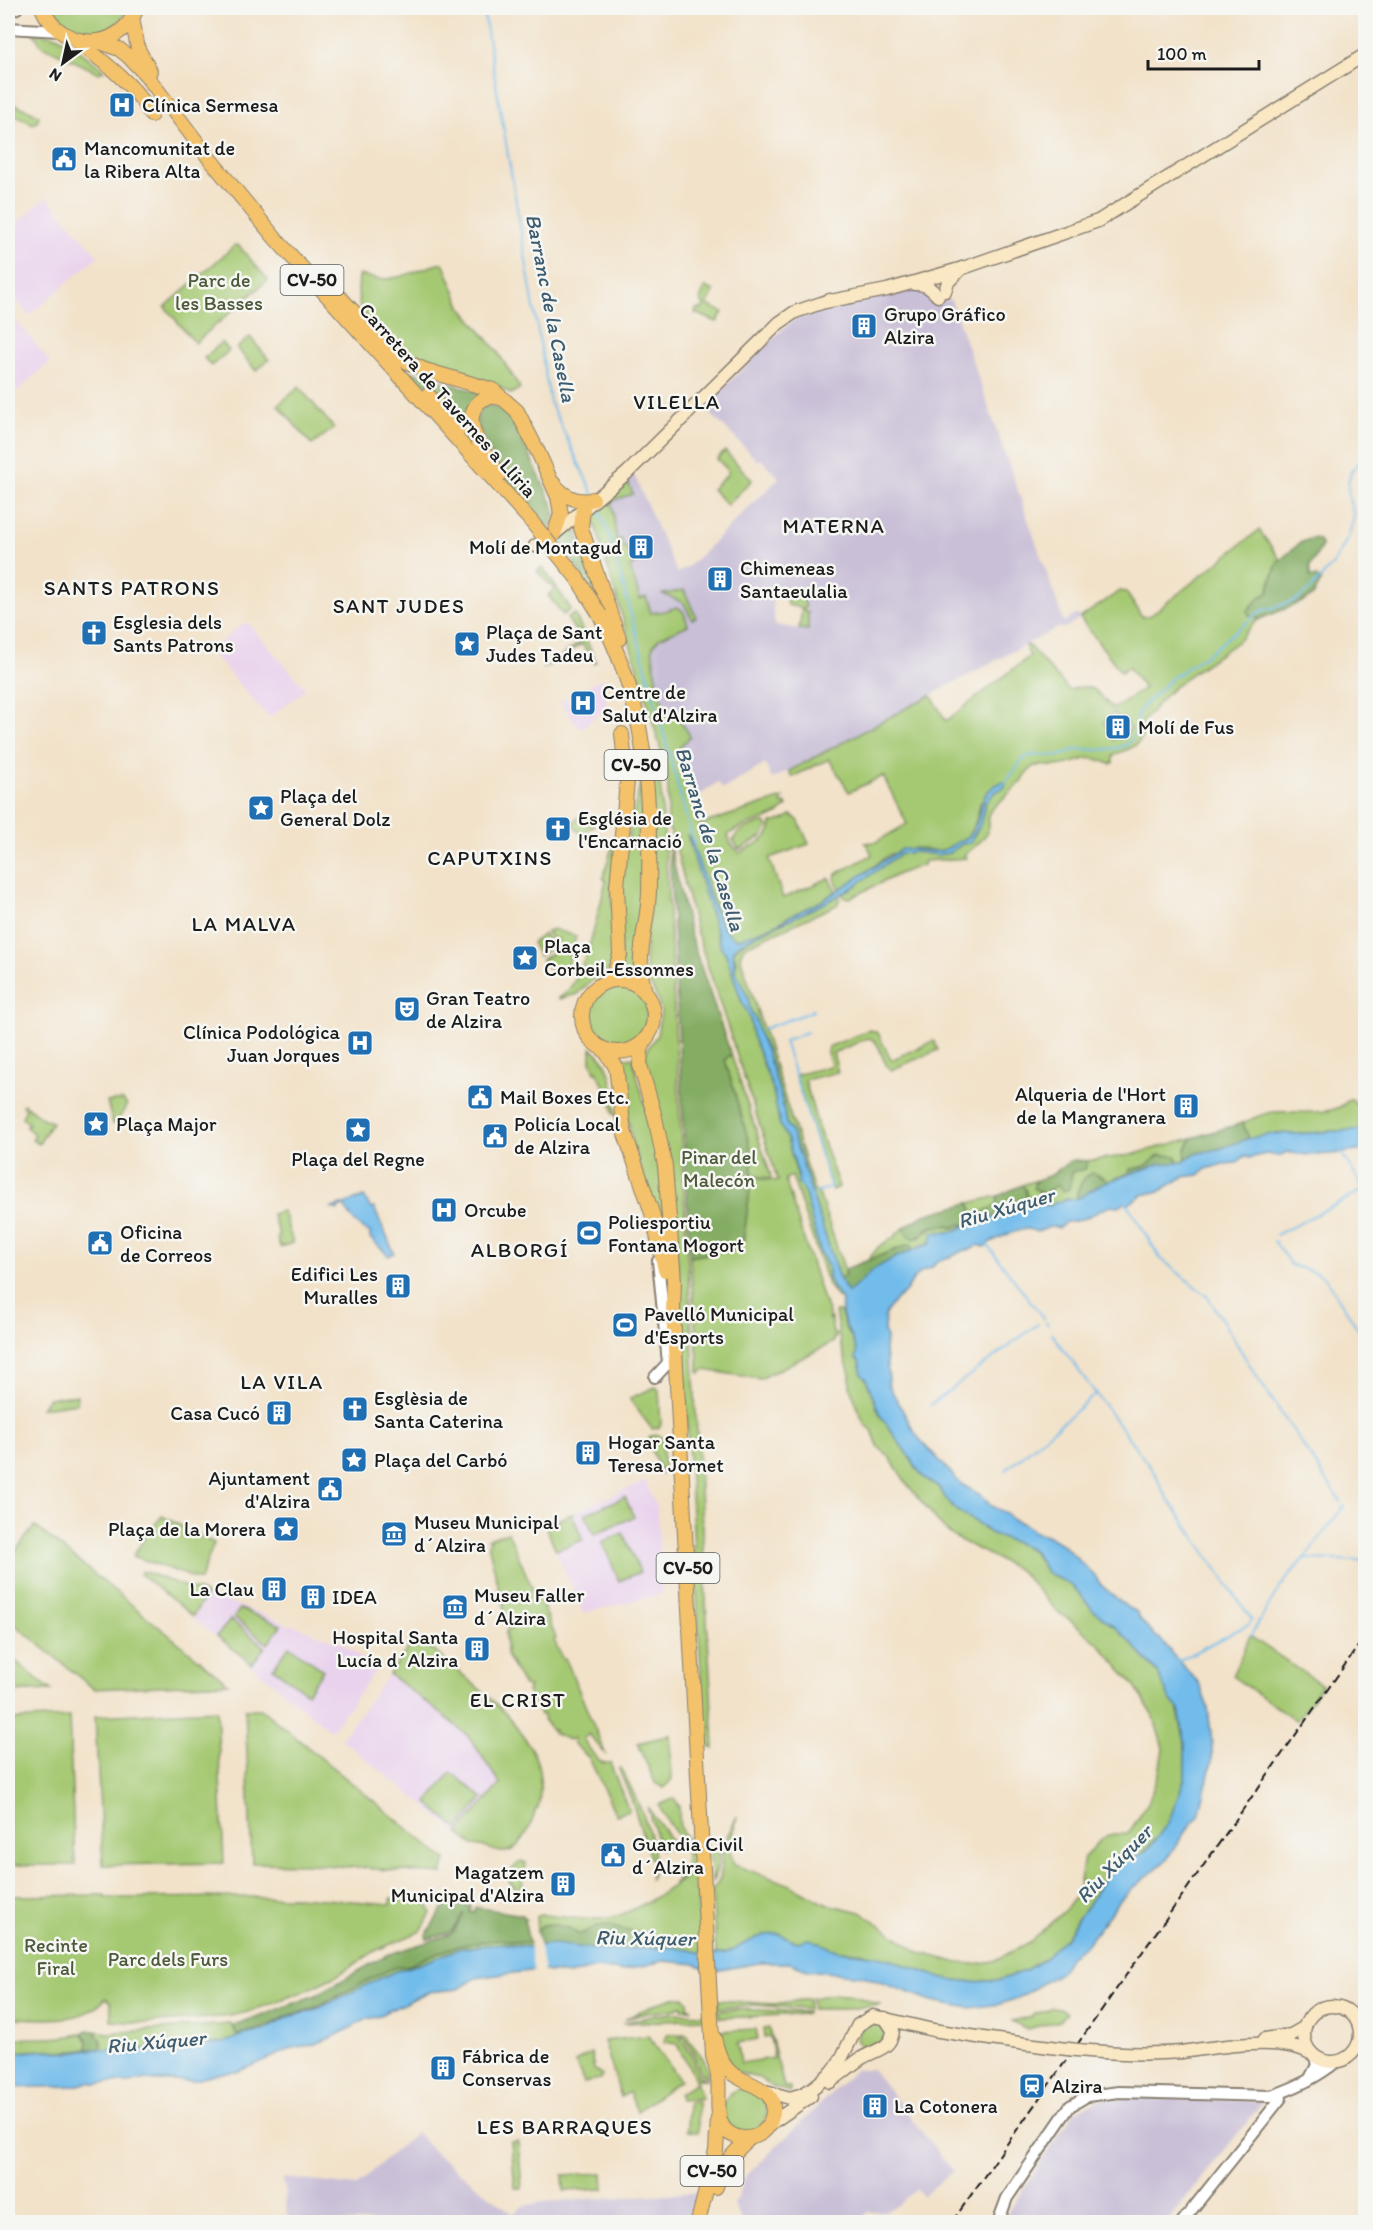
<svg xmlns="http://www.w3.org/2000/svg" width="1373" height="2230" font-family="Itim,sans-serif">
<style>
.built{fill:#e9d2ed}
.industrial{fill:#c9bfd7;fill-rule:evenodd}
.green{fill:#a5c972;stroke:#607247;stroke-width:1.5;fill-rule:evenodd}
.forest{fill:#84ad64;stroke:#506440;stroke-width:1.5}
.water{fill:#72bceb;stroke:#476c84;stroke-width:1.5}
.pier{fill:#f2e2c9}
.lines{fill:none;stroke-linecap:round;stroke-linejoin:round}
.stream{stroke:#72bceb;stroke-width:2}
.tertiary-casing{stroke:#877f72;stroke-width:14}
.secondary-casing{stroke:#877f72;stroke-width:15}
.primary-casing{stroke:#877f72;stroke-width:16}
.tertiary{stroke:#fff;stroke-width:10}
.secondary{stroke:#fae7c3;stroke-width:12}
.primary{stroke:#f3c26a;stroke-width:14}
.rail{stroke:#1c1c1c;stroke-width:2;stroke-dasharray:9 4.5;stroke-linecap:butt}
.secondary-bridge-casing{stroke:#877f72;stroke-width:15;stroke-linecap:butt}
.primary-bridge-casing{stroke:#877f72;stroke-width:16;stroke-linecap:butt}
.secondary-bridge{stroke:#fae7c3;stroke-width:12}
.primary-bridge{stroke:#f3c26a;stroke-width:14}
.labels{text-anchor:middle;stroke-width:5;stroke-linejoin:round;paint-order:stroke}
.shield{fill:#f6f6f2;stroke:#5d5d5c;stroke-width:1.5}
.shield-label{font-size:18px;font-weight:bold;fill:#1c1c1c}
.poi-label{font-size:20px;fill:#1c1c1c;stroke:#f6f6f2;text-anchor:start}
.park-label{font-size:20px;fill:#4c593a;stroke:#f6f6f2}
.street-label{font-size:20px;fill:#1c1c1c;stroke:#f6f6f2}
.water-label{font-size:21px;font-style:italic;fill:#3e5c6f;stroke:#f6f6f2}
.neighbourhood-label{font-size:21px;letter-spacing:1.5px;fill:#1c1c1c;stroke:#f6f6f2}
</style>
<rect width="100%" height="100%" fill="#f6f6f2"/>
<filter id="ink" filterUnits="userSpaceOnUse"><feTurbulence type="fractalNoise" baseFrequency=".0167" numOctaves="2"/><feDisplacementMap in="SourceGraphic" scale="12" xChannelSelector="R" yChannelSelector="G"/><feConvolveMatrix kernelMatrix="1 2 1 2 8 2 1 2 1" color-interpolation-filters="sRGB"/></filter>
<filter id="wash" filterUnits="userSpaceOnUse"><feTurbulence type="fractalNoise" baseFrequency=".008" numOctaves="4" result="noise"/><feDisplacementMap in="SourceGraphic" scale="24" xChannelSelector="R" yChannelSelector="G"/><feGaussianBlur stdDeviation="1.35" result="paint"/><feColorMatrix in="noise" values="0 0 0 0 0 0 0 0 0 0 0 0 0 0 0 0 0 1.4 0 .05"/><feComposite in="paint" operator="in"/></filter>
<g filter="url(#wash)">
<rect width="100%" height="100%" fill="#f2e2c9"/>
<g class="built">
<polygon points="47,197 98,256 29,316 8,290 8,231"/>
<polygon points="8,311 50,362 8,399"/>
<polygon points="244,623 248,623 305,688 304,691 270,717 266,715 211,652 212,649"/>
<polygon points="601,678 608,707 580,729 560,703"/>
<polygon points="645,1481 657,1509 662,1594 583,1613 545,1525"/>
<polygon points="208,1595 282,1621 288,1626 290,1624 342,1643 377,1669 331,1731 193,1618"/>
<polygon points="389,1674 460,1728 478,1749 500,1784 458,1833 341,1739"/>
</g>
<g class="industrial">
<path d="M910,288L923,289L933,298L951,300L1064,622L1077,614L1080,618L1065,628H1057L778,776L772,779L765,764L723,789L718,782L697,797L680,746L684,741L685,727L678,721L666,715L656,679L652,648L658,641L646,597L640,599L626,547H623L617,540L610,499L634,475L677,573L689,566L779,478L761,459L758,461L704,407L785,327L795,319L849,303ZM799,590L808,612V630L775,625L772,600Z"/>
<polygon points="856,2069 872,2069 953,2171 923,2196 917,2189 898,2205 884,2211 868,2212 859,2222 742,2222 734,2205 746,2176"/>
<polygon points="1109,2095 1263,2102 1167,2222 1006,2222 1007,2213 1075,2111"/>
<polygon points="416,2132 434,2152 513,2214 522,2207 541,2202 701,2192 692,2222 288,2222 283,2178 357,2186"/>
</g>
<g class="green">
<path d="M51,8H129C112,41 67,42 51,8Z"/>
<polygon points="33,33 56,36 71,44 104,70 99,73 42,46"/>
<polygon points="14,104 33,112 39,116 37,122 33,124 11,113"/>
<polygon points="235,245 239,246 268,280 195,343 165,307"/>
<path d="M443,263L462,308L497,351L520,388L511,394L494,383L434,369L400,352L360,309L358,291L359,275C365,276 372,278 378,279C401,281 421,267 443,263Z"/>
<polygon points="705,287 714,291 707,305 723,312 717,322 695,313 696,309 702,309 704,305 700,300"/>
<polygon points="250,337 269,360 256,371 237,348"/>
<polygon points="222,342 229,351 211,366 204,358"/>
<polygon points="299,387 334,428 312,445 278,405"/>
<polygon points="725,451 752,480 727,505 712,489 728,474 726,468 717,459"/>
<path d="M628,482L633,494L611,501C615,514 614,527 617,540L621,539L623,547L626,546L627,550L632,549L636,564L630,567L640,599L646,597L651,613L665,611L677,607C686,611 685,618 688,625L659,638L652,648L656,679L666,714L675,713C679,723 687,727 690,737L680,747L697,797L691,803L699,825L783,798L781,801L782,804L785,803L787,806C773,823 745,820 728,835L731,844L740,853C752,844 773,841 771,823L786,819L791,815L798,820L809,844L769,858L783,898L829,878L836,891L820,902L790,916L776,925L739,939C730,938 726,933 721,925L688,837L721,947L726,954L742,1002L750,1018L752,1035L773,1089L780,1125L787,1138L798,1179L804,1190L820,1252L828,1267V1277L832,1286L842,1300L835,1295L828,1285L792,1176L785,1179L823,1300L826,1304L825,1305L829,1313V1319L831,1318L833,1334H836V1338H833L834,1342L760,1379L705,1370L699,1373L690,1257L729,1250L743,1244L752,1175L762,1179L778,1181L695,927L676,847L668,826V774L591,510L609,496L611,499Z"/>
<path d="M1259,530L1280,559C1275,566 1270,584 1268,593L1260,597L1247,611L1260,619C1249,625 1246,635 1237,642C1212,661 1185,675 1163,698C1160,702 1143,720 1143,723C1142,726 1144,729 1143,733C1140,747 1127,750 1115,754L1113,757V763L1110,764C1086,753 1086,761 1063,765C1053,767 1043,765 1034,766L1024,776L1021,782L990,811C987,818 989,819 989,825C989,837 972,849 964,855L966,858L924,861L923,865L901,873L850,898L844,897L842,893L900,854L915,852L949,853L962,844L970,843C972,837 977,832 979,826C986,809 981,801 1000,789L988,791L980,804L976,821L968,836L946,849L938,851L915,848L889,855L850,884L840,889L835,880L836,874L872,855L867,844L864,843L876,842L907,824L883,776L849,792L829,759L792,777L789,771L931,695L946,721L1030,656L1025,646L1028,645L1069,690C1094,681 1097,693 1113,709L1144,688L1128,667L1121,672L1080,618L1120,591L1126,592L1140,614L1143,617L1151,615ZM1113,713L1121,721L1123,720L1131,729L1113,740L1104,722Z"/>
<polygon points="541,568 544,569 571,609 563,615 548,595 554,589 537,571"/>
<polygon points="684,590 696,617 692,619 684,603 663,594"/>
<polygon points="799,590 806,607 804,609 805,612 808,612 808,630 799,629 802,608 788,605 784,596"/>
<polygon points="575,614 596,662 594,663 582,644 543,669 582,641 567,618"/>
<polygon points="650,759 660,783 666,857 714,1749 705,1744 678,1263 647,1077 645,1052 657,1035 661,1011 657,998 645,974"/>
<polygon points="641,781 643,898 635,976 620,973 621,887 624,854"/>
<polygon points="583,813 594,825 582,835 572,824"/>
<path d="M762,823H765L768,827L763,836L741,849L738,848L733,840C740,828 750,826 762,823Z"/>
<path d="M612,847L615,848L611,889L614,929L612,963L607,972L591,981L577,994L559,999V998C585,984 598,911 606,881L603,878Z"/>
<path d="M838,894L840,899L837,905L744,947L740,956L814,1191L819,1194L846,1274L845,1276L839,1278L800,1156L791,1131L786,1123L782,1100L767,1052L759,1034L756,1020L750,1009L735,971L736,961L733,953C738,939 820,906 838,894Z"/>
<polygon points="552,929 576,936 572,950 561,947 558,943 558,937 555,943 547,932"/>
<polygon points="544,934 552,945 551,948 539,956 532,943"/>
<polygon points="560,951 571,954 568,965 552,972 542,960 553,952"/>
<circle cx="618" cy="1015" r="29"/>
<path d="M870,1030L878,1033L891,1060L934,1041L938,1050L891,1070C880,1063 883,1041 868,1038L833,1053L838,1072L805,1080L818,1127L839,1187L832,1190L795,1075L830,1066L831,1064L827,1053L828,1047Z"/>
<path d="M591,1048C614,1063 613,1089 616,1115H614L612,1111L613,1110L610,1103L611,1101L597,1071L595,1072L591,1061Z"/>
<polygon points="731,1054 771,1176 770,1178 759,1177 752,1172 751,1149 725,1060"/>
<path d="M633,1057C640,1092 652,1125 659,1160C664,1182 662,1207 663,1229L635,1153L627,1114L623,1069L619,1059Z"/>
<path d="M1349,1099H1352L1357,1105L1365,1104V1129L1296,1134L1278,1133L1249,1139L1243,1123C1253,1119 1262,1113 1273,1112C1295,1110 1335,1119 1349,1099Z"/>
<polygon points="123,1100 127,1105 116,1124 113,1124 107,1102"/>
<polygon points="24,1104 42,1118 52,1122 39,1144 32,1140 35,1135 26,1127 29,1124 22,1117 26,1109 22,1106"/>
<polygon points="1192,1138 1187,1146 1186,1159 1178,1163 1177,1158 1163,1155 1157,1156 1151,1164 1109,1181 1099,1175 1084,1179 1077,1192 1077,1199 1067,1199 1051,1206 1042,1204 1030,1207 1025,1189 1022,1185 1037,1180 1034,1182 1038,1192 1044,1194 1057,1185 1071,1180 1072,1172 1085,1169 1086,1161 1131,1155"/>
<polygon points="998,1196 997,1204 990,1210 974,1216 969,1203"/>
<polygon points="283,1211 293,1243 280,1247 277,1236 279,1235 272,1214"/>
<path d="M960,1224L964,1226L949,1233L938,1232L933,1241L913,1250L908,1245L868,1260L879,1246L893,1238L903,1228L907,1235L920,1238C928,1226 942,1223 955,1227Z"/>
<path d="M840,1311C843,1317 843,1325 847,1330C852,1339 859,1346 856,1358C862,1363 861,1372 866,1379L880,1415L923,1477L939,1487L957,1511L974,1521L985,1530L1028,1548L1034,1553L1043,1567L1053,1576L1073,1586L1103,1618L1121,1632L1158,1673L1177,1706L1185,1743V1778L1172,1815L1162,1833L1140,1855L1127,1858L1105,1875L1088,1906L1077,1919L1066,1938L1047,1957L1026,1970L1000,1980L974,1982L944,1979L896,1962L860,1952L839,1951L814,1941L797,1942L780,1934L765,1935L726,1953L716,1954L712,1889C726,1880 719,1862 723,1848C725,1837 733,1827 737,1816L729,1848L734,1865L788,1884L826,1904L861,1912L919,1952L958,1963L975,1964L994,1961L1030,1942L1068,1907L1078,1893L1084,1857C1092,1851 1100,1837 1109,1835C1115,1833 1122,1835 1128,1834L1148,1803L1159,1772L1163,1748L1153,1715L1135,1686L1100,1645L1069,1619L1059,1613L1019,1570L956,1538L944,1529L907,1484L888,1455L878,1447L872,1430L864,1424L850,1387V1374L841,1346L835,1312Z"/>
<polygon points="656,1387 659,1390 661,1425 658,1428 652,1429 630,1400 630,1398"/>
<polygon points="77,1395 77,1403 41,1408 48,1398"/>
<polygon points="659,1435 662,1438 664,1465 661,1474 648,1440 651,1436"/>
<polygon points="625,1497 634,1517 594,1534 585,1514"/>
<polygon points="572,1514 583,1540 556,1550 545,1525"/>
<polygon points="162,1516 214,1543 200,1580 133,1556 147,1534"/>
<polygon points="35,1526 228,1683 94,1689 8,1619 8,1560"/>
<path d="M508,1532L534,1592L537,1591L556,1638L554,1640L563,1660L565,1659L567,1662L606,1755L589,1734L583,1739C590,1748 597,1766 610,1763L629,1811L616,1815L589,1758L573,1743L574,1738L569,1740L553,1733L554,1730H551L543,1719L544,1715H540L535,1705L537,1701H532L527,1691L529,1687L524,1686L506,1655V1631L511,1629L506,1627L503,1604L506,1602L502,1601L488,1544L491,1540L488,1539Z"/>
<polygon points="623,1533 640,1572 619,1581 602,1542"/>
<polygon points="142,1571 203,1593 206,1595 193,1616 140,1574"/>
<polygon points="240,1609 281,1625 268,1644 234,1617"/>
<polygon points="231,1619 265,1647 252,1664 217,1636"/>
<polygon points="1250,1636 1322,1685 1297,1721 1232,1676"/>
<path d="M418,1638C428,1644 437,1654 446,1661C478,1688 520,1719 536,1759C542,1775 541,1792 538,1809H536C532,1823 521,1854 501,1852C491,1851 484,1845 473,1845L458,1833L500,1784L470,1738L453,1723L389,1674L414,1640Z"/>
<polygon points="289,1646 323,1670 307,1693 273,1668"/>
<polygon points="8,1655 51,1690 8,1692"/>
<polygon points="245,1709 261,1709 446,1860 442,1874 310,1864 252,1863"/>
<polygon points="217,1710 224,1863 103,1865 95,1716"/>
<polygon points="69,1717 75,1865 8,1865 8,1720"/>
<polygon points="670,1735 672,1779 664,1788 655,1783 638,1743"/>
<path d="M621,1768C634,1793 666,1854 649,1880L653,1869V1860L650,1858L633,1804L619,1769Z"/>
<polygon points="451,1772 483,1798 458,1829 427,1803"/>
<path d="M673,1799L676,1800L677,1805H679C679,1828 677,1830 695,1845V1867L673,1884C706,1852 669,1833 659,1805Z"/>
<polygon points="647,1807 676,1847 667,1847 660,1850"/>
<path d="M722,1840C717,1854 720,1870 712,1882L710,1853Z"/>
<path d="M521,1861L526,1863L521,1892C502,1881 507,1872 521,1861Z"/>
<path d="M696,1868L701,1954L687,1949L667,1947L666,1944L643,1933L623,1930L611,1925L597,1926L581,1934H578L569,1928L543,1925L537,1930L536,1917L540,1915C557,1915 582,1921 603,1919C628,1917 678,1885 696,1868Z"/>
<path d="M105,1895V1898H108L296,1897L391,1904V1898L427,1903L431,1913L421,1931L375,1951L338,1975L302,1992L248,2012L230,2016L147,2023L111,2021V2002L106,1998C83,2026 41,2018 8,2018V1896Z"/>
<polygon points="499,1939 529,1943 530,1947 506,1943 458,1949 423,1963 393,1972 324,2006 288,2017 266,2030 243,2035 223,2043 114,2051 101,2049 102,2044 94,2031 108,2033 231,2024 237,2035 264,2028 287,2015 312,2009 392,1968 410,1965 434,1954 458,1946"/>
<polygon points="833,1994 854,1996 881,2005 846,2009 812,2009 812,1998"/>
<polygon points="676,1997 684,1997 688,2002 688,2007 692,2009 682,2009 682,2006 678,2006 677,2009 647,2013 625,2019 658,2003"/>
<polygon points="809,1999 808,2009 755,2005 718,2008 718,2000 774,2004"/>
<polygon points="1051,2007 1060,2008 1067,2013 1060,2021 1027,2029 1012,2021 1032,2016 1033,2014 1046,2011"/>
<polygon points="736,2009 806,2012 806,2014 719,2018 718,2011"/>
<polygon points="676,2013 704,2014 704,2019 623,2023 656,2015"/>
<path d="M874,2022H880L887,2029C885,2041 873,2049 861,2047L856,2039L861,2029Z"/>
<polygon points="769,2028 784,2087 790,2087 790,2092 772,2087 759,2078 742,2074 731,2068 720,2038 719,2031 756,2029 758,2039 738,2043 741,2063 774,2058 770,2036 764,2037 763,2029"/>
<path d="M82,2033L89,2043L87,2049C70,2053 63,2051 47,2050C34,2050 21,2052 8,2053V2040C31,2036 60,2041 82,2033Z"/>
<path d="M668,2034H678L691,2054L699,2077L708,2080H695C691,2067 682,2057 677,2044L664,2042Z"/>
<path d="M681,2034H686C691,2049 711,2058 707,2077L701,2074L693,2052Z"/>
<polygon points="648,2036 680,2080 637,2111 629,2092 621,2097 604,2041"/>
<polygon points="591,2053 594,2069 602,2075 600,2079 584,2083 575,2062"/>
<polygon points="696,2082 702,2098 680,2100 679,2094"/>
<circle cx="745" cy="2110" r="22"/>
<polygon points="698,2101 698,2132 687,2131 688,2102"/>
<polygon points="518,2141 522,2188 515,2188 511,2142"/>
<polygon points="603,2173 604,2189 564,2191 563,2175"/>
</g>
<g class="forest">
<path d="M409,371L485,394C468,408 464,410 466,433Z"/>
<polygon points="487,405 505,410 512,418 552,503 555,514 548,532 497,467 476,421 479,410"/>
<polygon points="577,530 600,603 560,542 567,534"/>
<polygon points="1312,538 1318,539 1322,546 1310,566 1310,577 1316,577 1321,581 1313,596 1302,602 1260,619 1249,615 1247,611 1260,597 1268,593 1277,563 1300,543"/>
<polygon points="669,843 691,938 731,1054 725,1060 751,1149 752,1175 743,1243 729,1250 690,1257"/>
<polygon points="1243,1123 1249,1139 1219,1149 1194,1154 1186,1159 1185,1150 1192,1138"/>
<path d="M1159,1155L1176,1156L1178,1163L1153,1166L1128,1175L1130,1169C1144,1168 1150,1164 1159,1155Z"/>
<polygon points="1074,1160 1088,1161 1085,1169 1072,1172 1069,1189 1063,1191 1057,1185 1044,1194 1033,1188 1037,1180 1051,1175 1069,1162"/>
<path d="M1093,1173L1109,1181L1077,1199C1076,1189 1084,1175 1093,1173Z"/>
<path d="M1022,1185L1025,1189L1030,1207C1011,1208 977,1228 960,1224L951,1228L949,1225C941,1227 933,1225 927,1229C921,1234 922,1237 914,1239L907,1235L903,1228L924,1215L969,1203L975,1216C982,1212 990,1209 997,1204L998,1196Z"/>
<polygon points="908,1245 911,1245 913,1250 874,1269 852,1291 848,1293 839,1278 845,1276 845,1269"/>
<polygon points="451,1903 471,1906 470,1911 474,1912 475,1907 523,1915 526,1919 524,1919 529,1943 499,1939 458,1946 434,1954 410,1965 392,1968 312,2009 287,2016 264,2028 236,2035 234,2026 316,1995 387,1955 452,1934 464,1913 451,1932 427,1939 426,1935 441,1911"/>
<path d="M552,1924L569,1928L578,1934L584,1933L597,1926L611,1925L623,1930L643,1933L666,1944L667,1947C645,1948 623,1951 601,1950C580,1950 561,1943 540,1945L537,1930L543,1925Z"/>
<polygon points="88,2030 94,2031 101,2040 101,2049 87,2049 88,2040 82,2033"/>
</g>
<g class="water">
<path d="M1002,782L1006,783L1005,787L995,792L985,803L980,825L972,838V842L962,844L949,853L938,855L915,852L900,854L852,888L825,903L752,937L737,945L733,950L735,971L748,997L750,1009L756,1020L759,1034L767,1052L782,1100L786,1123L791,1131L800,1156L839,1278L848,1293L874,1269L894,1258L931,1243L933,1232H953L970,1223L983,1221L1026,1207L1042,1204L1051,1206L1055,1202L1079,1198L1103,1183L1160,1164L1184,1162L1194,1154L1219,1149L1250,1138L1278,1133L1296,1134L1365,1129V1150C1339,1153 1313,1158 1287,1152L1279,1156L1266,1154L1249,1158L1244,1156L1237,1163L1223,1164L1206,1169L1199,1175L1183,1177L1160,1191L1142,1195L1129,1204L1124,1203L1119,1206C1105,1203 1088,1222 1066,1222L1059,1228C1048,1224 1046,1231 1036,1231C1033,1231 1030,1229 1027,1229C1019,1229 989,1241 984,1247L978,1245L972,1249L962,1251L949,1258L938,1261L932,1267L922,1271L913,1280L905,1293L896,1299L888,1310L885,1315L884,1331L886,1338L885,1352L889,1379L888,1384L917,1436L961,1484L981,1495L991,1506L1006,1513L1011,1519L1024,1524L1034,1532L1047,1535L1063,1545L1095,1576L1101,1585L1128,1608L1136,1611L1140,1619L1155,1636L1162,1640L1172,1654L1199,1683L1208,1708L1212,1743V1761L1199,1816L1187,1829L1166,1860L1121,1899L1085,1946L1070,1956L1061,1972L1018,1998L1000,2004L969,2008L932,2001L863,1976L807,1970L790,1963H759L715,1971L705,1969L696,1964L663,1961L622,1971L596,1968L569,1975L538,1970L489,1976L476,1978L459,1989L428,1992L376,2017L367,2019L335,2036L313,2045L296,2047L237,2072L221,2073L192,2081H154L145,2079L130,2083L110,2082L97,2084L89,2082L75,2086L8,2088V2053L48,2050L70,2053L96,2049L121,2051L223,2043L243,2035L266,2030L288,2017L313,2011L393,1972L423,1963L458,1949L502,1943L528,1947L554,1944L601,1950L674,1947L687,1949L707,1955L726,1953L756,1938L765,1935L780,1934L797,1942L809,1939L839,1951L879,1956L944,1979L974,1982L1000,1980L1026,1970L1047,1957L1058,1944L1066,1938L1077,1919L1088,1906L1111,1866L1127,1858L1140,1855L1150,1847L1168,1823L1185,1778V1743L1179,1710L1169,1698L1158,1673L1121,1632L1093,1610L1073,1586L1046,1572L1035,1553L1029,1548L990,1533L974,1521L957,1511L946,1499L939,1487L923,1477L880,1415L866,1379L862,1375L859,1361L855,1358L857,1354C853,1333 839,1324 842,1300L832,1287L828,1277V1267L820,1252L804,1190L798,1183V1175L787,1138L780,1125L773,1089L752,1035L750,1018L742,1002L726,954L721,947L687,834C703,856 712,936 739,939L776,925L790,916L820,902L902,849C914,848 927,852 939,851C946,850 951,846 956,843C960,841 966,839 969,836C985,818 973,794 1002,782Z"/>
<path d="M364,1197L371,1209L374,1208L394,1253L389,1256L370,1238V1232C361,1231 349,1216 345,1207L341,1206L338,1210L332,1208Z"/>
</g>
<polygon class="pier" points="539,1942 544,1973 534,1973 529,1944"/>
<g class="lines">
<g class="stream">
<polyline points="483,8 550,402 593,494"/>
<polyline points="597,505 610,537 694,845"/>
<polyline points="1005,783 1024,758 1032,755 1059,756 1077,749 1098,750 1117,748 1128,744 1136,732 1138,713 1146,703 1172,678 1209,653 1259,612 1297,600 1311,589 1333,564 1349,536 1354,515 1349,499 1348,484 1351,472 1366,454"/>
<polyline points="763,1029 813,1011 812,1009"/>
<polyline points="807,1032 784,1041 831,1187 816,1193"/>
<polyline points="1342,1153 1366,1193"/>
<polyline points="1126,1202 1160,1258 1208,1297 1259,1380 1341,1502"/>
<polyline points="1276,1235 1364,1190"/>
<polyline points="1274,1241 1291,1265 1317,1273 1325,1278 1366,1341"/>
<polyline points="986,1243 1044,1319"/>
<polyline points="1046,1322 1048,1325"/>
<polyline points="1051,1333 1156,1475 1162,1490 1252,1620 1249,1624 1178,1661"/>
<polyline points="930,1405 1038,1324"/>
<polyline points="1006,1470 1097,1393"/>
<polyline points="1344,1506 1304,1559 1366,1561"/>
<polyline points="1250,1636 1281,1586 1303,1559"/>
</g>
</g>
</g>
<g filter="url(#ink)">
<g class="lines">
<defs>
<g id="tertiary">
<polyline points="8,12 17,8"/>
<polyline points="8,28 59,31"/>
<polyline points="655,1377 668,1363 658,1261"/>
<polyline points="1309,2080 1317,2065 1315,2057"/>
<path d="M1001,2222L1000,2217L1007,2198L1070,2106L1087,2096L1119,2092L1271,2096C1295,2088 1316,2078 1336,2062"/>
<polyline points="1182,2222 1281,2098"/>
</g>
<g id="secondary">
<path d="M914,284C926,283 930,288 938,296"/>
<polyline points="945,291 948,282 962,268"/>
<polyline points="825,302 887,290 963,268 1098,221 1366,54"/>
<polyline points="535,546 546,541 627,473 779,323 795,312 830,300"/>
<circle cx="1332" cy="2034" r="28"/>
<polyline points="1265,2039 1291,2035 1305,2027"/>
<path d="M1182,2052C1216,2047 1280,2036 1310,2053"/>
<path d="M830,2082C840,2075 850,2066 860,2059C873,2050 892,2050 893,2030L885,2018"/>
<polyline points="765,2091 790,2098 803,2094 814,2087 832,2072 839,2063 858,2025 873,2016 933,2030 990,2039"/>
<polyline points="770,2124 811,2096"/>
</g>
<g id="primary">
<path d="M42,8C61,51 119,54 137,8"/>
<polyline points="132,18 138,49 150,71"/>
<path d="M76,40C99,58 139,88 151,115"/>
<polyline points="97,41 119,49 128,56 146,75 209,158 275,238 531,521"/>
<polyline points="333,290 384,344 403,360 425,370 493,390 517,411 538,452 558,497 561,514 554,534"/>
<polyline points="428,395 460,429"/>
<path d="M499,475C488,457 459,424 478,403C485,396 495,396 504,399"/>
<path d="M554,484C563,496 578,504 593,499"/>
<polyline points="583,509 581,528 619,639"/>
<path d="M600,615C613,642 626,672 633,701C649,758 650,832 649,892C648,925 634,959 645,991"/>
<circle cx="618" cy="1016" r="36"/>
<polyline points="607,981 615,971 620,955 617,886 627,782 622,734"/>
<path d="M644,1042L641,1050L640,1065L655,1117L665,1166L674,1281L673,1311L713,2056C715,2063 718,2071 718,2078C721,2099 710,2130 738,2137C744,2139 750,2138 756,2136C763,2133 769,2127 771,2120C783,2087 745,2086 729,2071C720,2062 717,2049 714,2038"/>
<polyline points="604,1049 616,1067 624,1131 652,1213 665,1270"/>
<path d="M716,2187C722,2165 733,2153 750,2138"/>
<polyline points="698,2222 716,2150 718,2118"/>
</g>
</defs>
<use href="#tertiary" class="tertiary-casing"/>
<use href="#secondary" class="secondary-casing"/>
<use href="#primary" class="primary-casing"/>
<use href="#tertiary" class="tertiary"/>
<use href="#secondary" class="secondary"/>
<use href="#primary" class="primary"/>
<polyline class="rail" points="952,2222 1366,1635"/>
<defs>
<path id="secondary-bridge" d="M990,2039C1054,2048 1117,2057 1182,2052"/>
<polyline id="primary-bridge" points="531,521 577,578 600,615"/>
</defs>
<use href="#secondary-bridge" class="secondary-bridge-casing"/>
<use href="#primary-bridge" class="primary-bridge-casing"/>
<use href="#secondary-bridge" class="secondary-bridge"/>
<use href="#primary-bridge" class="primary-bridge"/>
</g>
</g>
<defs>
<symbol id="hospital-square" viewBox="-11 -11 22 22"><rect x="-9" y="-9" width="18" height="18" rx="4" fill="#1f6fb2" stroke="#f6f6f2"/><path d="M-5-5h3v3.5h4V-5h3V5h-3V1.5h-4V5h-3Z" fill="#fff"/></symbol>
<symbol id="civic-square" viewBox="-11 -11 22 22"><rect x="-9" y="-9" width="18" height="18" rx="4" fill="#1f6fb2" stroke="#f6f6f2"/><path d="M-.6-6.5H3V-4.5H.6V-3L4-1V1h2V6H-6V1h2V-1L-.6-3ZM-1.2 2.5V6h2.4V2.5Z" fill="#fff"/></symbol>
<symbol id="building-square" viewBox="-11 -11 22 22"><rect x="-9" y="-9" width="18" height="18" rx="4" fill="#1f6fb2" stroke="#f6f6f2"/><path d="M-4-6H4V6H1V3H-1V6H-4ZM-2.5-4.3h1.7v1.8h-1.7ZM.8-4.3h1.7v1.8H.8ZM-2.5-1h1.7V.8h-1.7ZM.8-1h1.7V.8H.8Z" fill="#fff"/></symbol>
<symbol id="church-square" viewBox="-11 -11 22 22"><rect x="-9" y="-9" width="18" height="18" rx="4" fill="#1f6fb2" stroke="#f6f6f2"/><path d="M-1.2-6h2.4v3.5h3.3v2.4h-3.3V6h-2.4V-.1h-3.3v-2.4h3.3Z" fill="#fff"/></symbol>
<symbol id="sight-square" viewBox="-11 -11 22 22"><rect x="-9" y="-9" width="18" height="18" rx="4" fill="#1f6fb2" stroke="#f6f6f2"/><path d="M0-6L1.8-2.2L6-1.7L2.9 1.2L3.7 5.4L0 3.3L-3.7 5.4L-2.9 1.2L-6-1.7L-1.8-2.2Z" fill="#fff"/></symbol>
<symbol id="theatre-square" viewBox="-11 -11 22 22"><rect x="-9" y="-9" width="18" height="18" rx="4" fill="#1f6fb2" stroke="#f6f6f2"/><path d="M-5-5.5Q0-4 5-5.5V0Q5 5 0 6Q-5 5-5 0ZM-3.3-2.5H-1v1.5H-3.3ZM1-2.5H3.3v1.5H1ZM-2.8 1Q0 5.5 2.8 1Z" fill="#fff"/></symbol>
<symbol id="stadium-square" viewBox="-11 -11 22 22"><rect x="-9" y="-9" width="18" height="18" rx="4" fill="#1f6fb2" stroke="#f6f6f2"/><path d="M0-5a6.5 5 0 1 0 0 10a6.5 5 0 1 0 0-10ZM-3.5-1.8h7v3.6h-7Z" fill="#fff"/></symbol>
<symbol id="museum-square" viewBox="-11 -11 22 22"><rect x="-9" y="-9" width="18" height="18" rx="4" fill="#1f6fb2" stroke="#f6f6f2"/><path d="M0-6L6-3V-2H-6V-3ZM-5-1h2V3h-2ZM-1-1h2V3h-2ZM3-1h2V3H3ZM-6 4H6V6H-6Z" fill="#fff"/></symbol>
<symbol id="station-square" viewBox="-11 -11 22 22"><rect x="-9" y="-9" width="18" height="18" rx="4" fill="#1f6fb2" stroke="#f6f6f2"/><path d="M-3-6H3Q5-6 5-4V2Q5 4 3 4L4.5 6H3L1.5 4h-3L-3 6H-4.5L-3 4Q-5 4-5 2V-4Q-5-6-3-6ZM-3.5-4v3h7v-3ZM-3.5 1v1.5H-2V1ZM2 1v1.5H3.5V1Z" fill="#fff"/></symbol>
</defs>
<g fill-rule="evenodd">
<use href="#hospital-square" x="107" y="90" width="30" height="30"/>
<use href="#civic-square" x="49" y="144" width="30" height="30"/>
<use href="#building-square" x="849" y="311" width="30" height="30"/>
<use href="#building-square" x="626" y="532" width="30" height="30"/>
<use href="#building-square" x="705" y="564" width="30" height="30"/>
<use href="#church-square" x="79" y="618" width="30" height="30"/>
<use href="#sight-square" x="452" y="629" width="30" height="30"/>
<use href="#hospital-square" x="568" y="688" width="30" height="30"/>
<use href="#building-square" x="1103" y="712" width="30" height="30"/>
<use href="#sight-square" x="246" y="793" width="30" height="30"/>
<use href="#church-square" x="543" y="814" width="30" height="30"/>
<use href="#sight-square" x="510" y="943" width="30" height="30"/>
<use href="#theatre-square" x="392" y="994" width="30" height="30"/>
<use href="#hospital-square" x="345" y="1028" width="30" height="30"/>
<use href="#civic-square" x="465" y="1082" width="30" height="30"/>
<use href="#building-square" x="1171" y="1091" width="30" height="30"/>
<use href="#sight-square" x="81" y="1109" width="30" height="30"/>
<use href="#sight-square" x="343" y="1115" width="30" height="30"/>
<use href="#civic-square" x="480" y="1121" width="30" height="30"/>
<use href="#hospital-square" x="429" y="1195" width="30" height="30"/>
<use href="#stadium-square" x="574" y="1218" width="30" height="30"/>
<use href="#civic-square" x="85" y="1228" width="30" height="30"/>
<use href="#building-square" x="383" y="1271" width="30" height="30"/>
<use href="#stadium-square" x="610" y="1310" width="30" height="30"/>
<use href="#church-square" x="340" y="1394" width="30" height="30"/>
<use href="#building-square" x="264" y="1398" width="30" height="30"/>
<use href="#building-square" x="573" y="1438" width="30" height="30"/>
<use href="#sight-square" x="339" y="1445" width="30" height="30"/>
<use href="#civic-square" x="315" y="1474" width="30" height="30"/>
<use href="#sight-square" x="271" y="1514" width="30" height="30"/>
<use href="#museum-square" x="379" y="1519" width="30" height="30"/>
<use href="#building-square" x="259" y="1574" width="30" height="30"/>
<use href="#building-square" x="298" y="1582" width="30" height="30"/>
<use href="#museum-square" x="440" y="1592" width="30" height="30"/>
<use href="#building-square" x="462" y="1634" width="30" height="30"/>
<use href="#civic-square" x="598" y="1840" width="30" height="30"/>
<use href="#building-square" x="548" y="1869" width="30" height="30"/>
<use href="#building-square" x="428" y="2053" width="30" height="30"/>
<use href="#station-square" x="1017" y="2071" width="30" height="30"/>
<use href="#building-square" x="860" y="2091" width="30" height="30"/>
</g>
<g class="labels">
<g class="shield">
<rect x="280.5" y="265" width="63" height="30" rx="4.5"/>
<rect x="604.5" y="750" width="63" height="30" rx="4.5"/>
<rect x="656.5" y="1553" width="63" height="30" rx="4.5"/>
<rect x="680.5" y="2156" width="63" height="30" rx="4.5"/>
</g>
<g class="shield-label">
<text x="312" y="286">CV-50</text>
<text x="636" y="771">CV-50</text>
<text x="688" y="1574">CV-50</text>
<text x="712" y="2177">CV-50</text>
</g>
<g class="poi-label">
<text x="142" y="112">Clínica Sermesa</text>
<text x="84" y="155">Mancomunitat de<tspan x="84" dy="23">la Ribera Alta</tspan></text>
<text x="884" y="321">Grupo Gráfico<tspan x="884" dy="23">Alzira</tspan></text>
<text x="622" y="554" text-anchor="end">Molí de Montagud</text>
<text x="740" y="575">Chimeneas<tspan x="740" dy="23">Santaeulalia</tspan></text>
<text x="113" y="629">Esglesia dels<tspan x="113" dy="23">Sants Patrons</tspan></text>
<text x="486" y="639">Plaça de Sant<tspan x="486" dy="23">Judes Tadeu</tspan></text>
<text x="602" y="699">Centre de<tspan x="602" dy="23">Salut d'Alzira</tspan></text>
<text x="1138" y="734">Molí de Fus</text>
<text x="280" y="803">Plaça del<tspan x="280" dy="23">General Dolz</tspan></text>
<text x="578" y="825">Església de<tspan x="578" dy="23">l'Encarnació</tspan></text>
<text x="544" y="953">Plaça<tspan x="544" dy="23">Corbeil-Essonnes</tspan></text>
<text x="426" y="1005">Gran Teatro<tspan x="426" dy="23">de Alzira</tspan></text>
<text x="340" y="1039" text-anchor="end">Clínica Podológica<tspan x="340" dy="23">Juan Jorques</tspan></text>
<text x="1166" y="1101" text-anchor="end">Alqueria de l'Hort<tspan x="1166" dy="23">de la Mangranera</tspan></text>
<text x="500" y="1104">Mail Boxes Etc.</text>
<text x="116" y="1131">Plaça Major</text>
<text x="514" y="1131">Policía Local<tspan x="514" dy="23">de Alzira</tspan></text>
<text x="358" y="1166" text-anchor="middle">Plaça del Regne</text>
<text x="464" y="1217">Orcube</text>
<text x="608" y="1229">Poliesportiu<tspan x="608" dy="23">Fontana Mogort</tspan></text>
<text x="120" y="1239">Oficina<tspan x="120" dy="23">de Correos</tspan></text>
<text x="378" y="1281" text-anchor="end">Edifici Les<tspan x="378" dy="23">Muralles</tspan></text>
<text x="644" y="1321">Pavelló Municipal<tspan x="644" dy="23">d'Esports</tspan></text>
<text x="374" y="1405">Esglèsia de<tspan x="374" dy="23">Santa Caterina</tspan></text>
<text x="260" y="1420" text-anchor="end">Casa Cucó</text>
<text x="608" y="1449">Hogar Santa<tspan x="608" dy="23">Teresa Jornet</tspan></text>
<text x="374" y="1467">Plaça del Carbó</text>
<text x="310" y="1485" text-anchor="end">Ajuntament<tspan x="310" dy="23">d'Alzira</tspan></text>
<text x="414" y="1529">Museu Municipal<tspan x="414" dy="23">d´Alzira</tspan></text>
<text x="266" y="1536" text-anchor="end">Plaça de la Morera</text>
<text x="254" y="1596" text-anchor="end">La Clau</text>
<text x="474" y="1602">Museu Faller<tspan x="474" dy="23">d´Alzira</tspan></text>
<text x="332" y="1604">IDEA</text>
<text x="458" y="1644" text-anchor="end">Hospital Santa<tspan x="458" dy="23">Lucía d´Alzira</tspan></text>
<text x="632" y="1851">Guardia Civil<tspan x="632" dy="23">d´Alzira</tspan></text>
<text x="544" y="1879" text-anchor="end">Magatzem<tspan x="544" dy="23">Municipal d'Alzira</tspan></text>
<text x="462" y="2063">Fábrica de<tspan x="462" dy="23">Conservas</tspan></text>
<text x="1052" y="2093">Alzira</text>
<text x="894" y="2113">La Cotonera</text>
</g>
<g class="park-label">
<text x="219" y="287">Parc de<tspan x="219" dy="23">les Basses</tspan></text>
<text x="719" y="1164">Pinar del<tspan x="719" dy="23">Malecón</tspan></text>
<text x="56" y="1952">Recinte<tspan x="56" dy="23">Firal</tspan></text>
<text x="168" y="1966">Parc dels Furs</text>
</g>
<g class="street-label">
<text transform="translate(448 400) rotate(48)" y="7">Carretera de Tavernes a Llíria</text>
</g>
<g class="water-label">
<text transform="translate(551 308) rotate(79)" y="7">Barranc de la Casella</text>
<text transform="translate(710 839) rotate(73)" y="7">Barranc de la Casella</text>
<text transform="translate(1006 1208) rotate(-16)" y="7">Riu Xúquer</text>
<text transform="translate(1114 1864) rotate(-46)" y="7">Riu Xúquer</text>
<text transform="translate(645 1938) rotate(1)" y="7">Riu Xúquer</text>
<text transform="translate(156 2042) rotate(-5)" y="7">Riu Xúquer</text>
</g>
<g class="neighbourhood-label">
<text x="677" y="409">VILELLA</text>
<text x="834" y="533">MATERNA</text>
<text x="132" y="595">SANTS PATRONS</text>
<text x="399" y="613">SANT JUDES</text>
<text x="490" y="865">CAPUTXINS</text>
<text x="244" y="931">LA MALVA</text>
<text x="520" y="1257">ALBORGÍ</text>
<text x="282" y="1389">LA VILA</text>
<text x="518" y="1707">EL CRIST</text>
<text x="565" y="2134">LES BARRAQUES</text>
</g>
</g>
<rect width="1373" height="2230" fill="none" stroke="#f6f6f2" stroke-width="30"/>
<g transform="translate(63 63) rotate(213)" stroke="#f6f6f2" stroke-width="4.5" paint-order="stroke">
<path d="M0-4.5L10 22L0 15L-10 22Z" fill="#1c1c1c"/>
<text y="-9" font-size="16" font-weight="bold" text-anchor="middle" fill="#1c1c1c">N</text>
</g>
<path d="M1148 60v9h111v-9" fill="none" stroke="#1c1c1c" stroke-width="3"/>
<text x="1157" y="60" font-size="18" fill="#1c1c1c" stroke="#f6f6f2" stroke-width="4.5" paint-order="stroke">100 m</text>
</svg>
